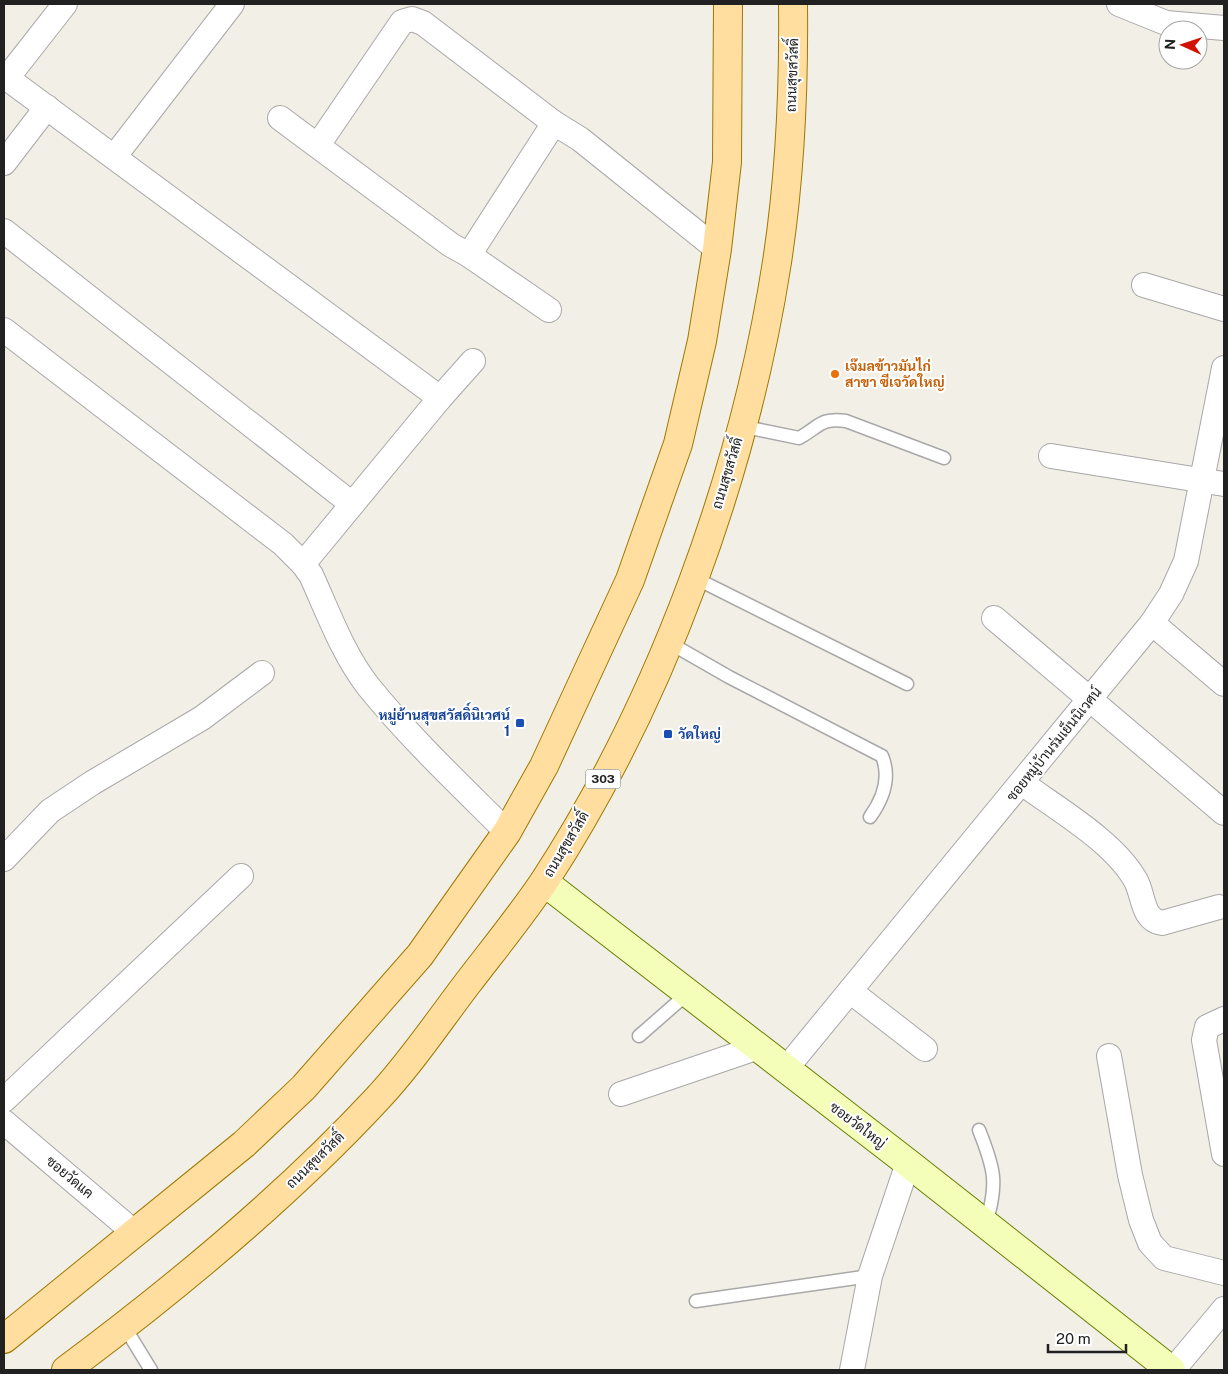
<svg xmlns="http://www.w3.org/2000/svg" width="1228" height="1374" font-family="'Public Sans',Sarabun,sans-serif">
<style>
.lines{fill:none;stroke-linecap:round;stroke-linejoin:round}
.lane-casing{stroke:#a8a8a8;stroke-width:15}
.street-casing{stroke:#a8a8a8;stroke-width:26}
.secondary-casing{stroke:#678000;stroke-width:30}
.primary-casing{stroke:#9e7800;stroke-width:30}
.lane{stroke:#fff;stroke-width:12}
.street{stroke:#fff;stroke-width:24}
.secondary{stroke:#f4feb9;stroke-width:28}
.primary{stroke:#ffde9f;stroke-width:28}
.food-dot{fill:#e8710a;stroke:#fff;stroke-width:2}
.transit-dot{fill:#1a4fb4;stroke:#fff;stroke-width:2}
.labels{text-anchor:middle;stroke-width:4;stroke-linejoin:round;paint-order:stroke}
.shield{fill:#fff;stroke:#646464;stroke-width:1}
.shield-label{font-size:12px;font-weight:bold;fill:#212121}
.street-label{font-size:14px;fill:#212121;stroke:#fff}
.food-label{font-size:14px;font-weight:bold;fill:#c56008;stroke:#fff;text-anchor:start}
.transit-label{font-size:14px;font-weight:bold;fill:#164399;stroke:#fff;text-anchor:end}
</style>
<rect width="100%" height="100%" fill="#f2efe7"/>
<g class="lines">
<defs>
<g id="lane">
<path d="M741,426L799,438C819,427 821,417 846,421L944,458"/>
<polyline points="693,577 907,684"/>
<path d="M668,642L729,677L882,756C891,778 883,799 870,817"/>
<polyline points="639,1036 687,994"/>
<path d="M979,1130C995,1170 998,1183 986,1224"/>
<polyline points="696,1301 870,1276"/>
<polyline points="124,1326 151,1370"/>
</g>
<g id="street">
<polyline points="1119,4 1166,23 1224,28"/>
<polyline points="4,76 440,398 303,564"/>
<polyline points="7,78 65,4"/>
<polyline points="280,118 451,245 469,255 554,123 580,139 717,249"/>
<polyline points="318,145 402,22 412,19 423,23 554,123"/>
<polyline points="114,157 232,4"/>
<polyline points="4,163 47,107"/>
<polyline points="4,231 352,504"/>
<polyline points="469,255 549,310"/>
<polyline points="1144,285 1224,309"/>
<path d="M4,330L283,544L303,564L311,575C328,612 343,654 368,686C410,738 460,785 507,832"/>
<polyline points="440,398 473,361"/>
<polyline points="1051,456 1224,484"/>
<polyline points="994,618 1224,813"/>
<polyline points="1152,623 1224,684"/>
<path d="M1022,783C1057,809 1115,842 1136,881C1144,896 1142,920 1162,923L1219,907"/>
<polyline points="4,859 50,811 92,783 202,718 262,673"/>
<polyline points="850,991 925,1049"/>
<polyline points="1224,1019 1207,1027 1204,1040 1224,1154"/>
<polyline points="1109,1056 1130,1175 1141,1220 1150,1243 1164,1258 1224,1273"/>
<polyline points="785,1070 1152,623 1171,594 1186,561 1224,368"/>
<polyline points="621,1094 756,1048"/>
<polyline points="4,1100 241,876"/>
<polyline points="4,1122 135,1233"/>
<polyline points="852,1370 870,1276 908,1163"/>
<polyline points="1173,1370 1224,1309"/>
</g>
<polyline id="secondary" points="544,882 908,1163 1171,1370"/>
<g id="primary">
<polyline points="4,1339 244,1144 304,1087 420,955 507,832 544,766 630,580 678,444 702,341 717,249 727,162 728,4"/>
<path d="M66,1370C176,1288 284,1199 377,1099C410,1064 438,1022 467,984C493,950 521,916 545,880C662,700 744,474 777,262C790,177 794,90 793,4"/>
</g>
</defs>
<use href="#lane" class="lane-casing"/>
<use href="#street" class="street-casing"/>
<use href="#secondary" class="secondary-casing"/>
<use href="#primary" class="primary-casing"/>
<use href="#lane" class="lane"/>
<use href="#street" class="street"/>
<use href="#secondary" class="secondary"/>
<use href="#primary" class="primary"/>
</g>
<circle class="food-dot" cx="835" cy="374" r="5"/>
<g class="transit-dot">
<rect x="515" y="718" width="10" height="10" rx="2.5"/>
<rect x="663" y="729" width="10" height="10" rx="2.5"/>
</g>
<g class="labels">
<rect class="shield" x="585.5" y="769.5" width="35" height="19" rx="4"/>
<g class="shield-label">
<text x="603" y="783">303</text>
</g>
<g class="street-label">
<text transform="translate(792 75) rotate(-88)" y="5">ถนนสุขสวัสดิ์</text>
<text transform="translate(727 473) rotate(-73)" y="5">ถนนสุขสวัสดิ์</text>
<text transform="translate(1054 744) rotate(-51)" y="5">ซอยหมู่บ้านร่มเย็นนิเวศน์</text>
<text transform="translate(566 844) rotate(-59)" y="5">ถนนสุขสวัสดิ์</text>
<text transform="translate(858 1125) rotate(37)" y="5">ซอยวัดใหญ่</text>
<text transform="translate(315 1160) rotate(-44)" y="5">ถนนสุขสวัสดิ์</text>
<text transform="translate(70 1177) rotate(40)" y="5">ซอยวัดแค</text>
</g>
<g class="food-label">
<text x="845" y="371">เจ๊มลข้าวมันไก่<tspan x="845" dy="16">สาขา ซีเจวัดใหญ่</tspan></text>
</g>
<g class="transit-label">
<text x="510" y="720">หมู่ย้านสุขสวัสดิ์นิเวศน์<tspan x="510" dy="16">1</tspan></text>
<text x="678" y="739" text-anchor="start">วัดใหญ่</text>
</g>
</g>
<rect width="1228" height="1374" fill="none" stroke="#212121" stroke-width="10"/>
<g transform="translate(1183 45) rotate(273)"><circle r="24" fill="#ffffff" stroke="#a6a6a6"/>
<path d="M0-4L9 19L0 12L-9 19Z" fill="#d21200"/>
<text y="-8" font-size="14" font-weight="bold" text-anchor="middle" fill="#212121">N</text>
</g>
<path d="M1048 1344v8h78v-8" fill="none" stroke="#212121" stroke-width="2.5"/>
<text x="1056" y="1344" font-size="15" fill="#212121" stroke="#ffffff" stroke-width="4" paint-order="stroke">20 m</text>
</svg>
